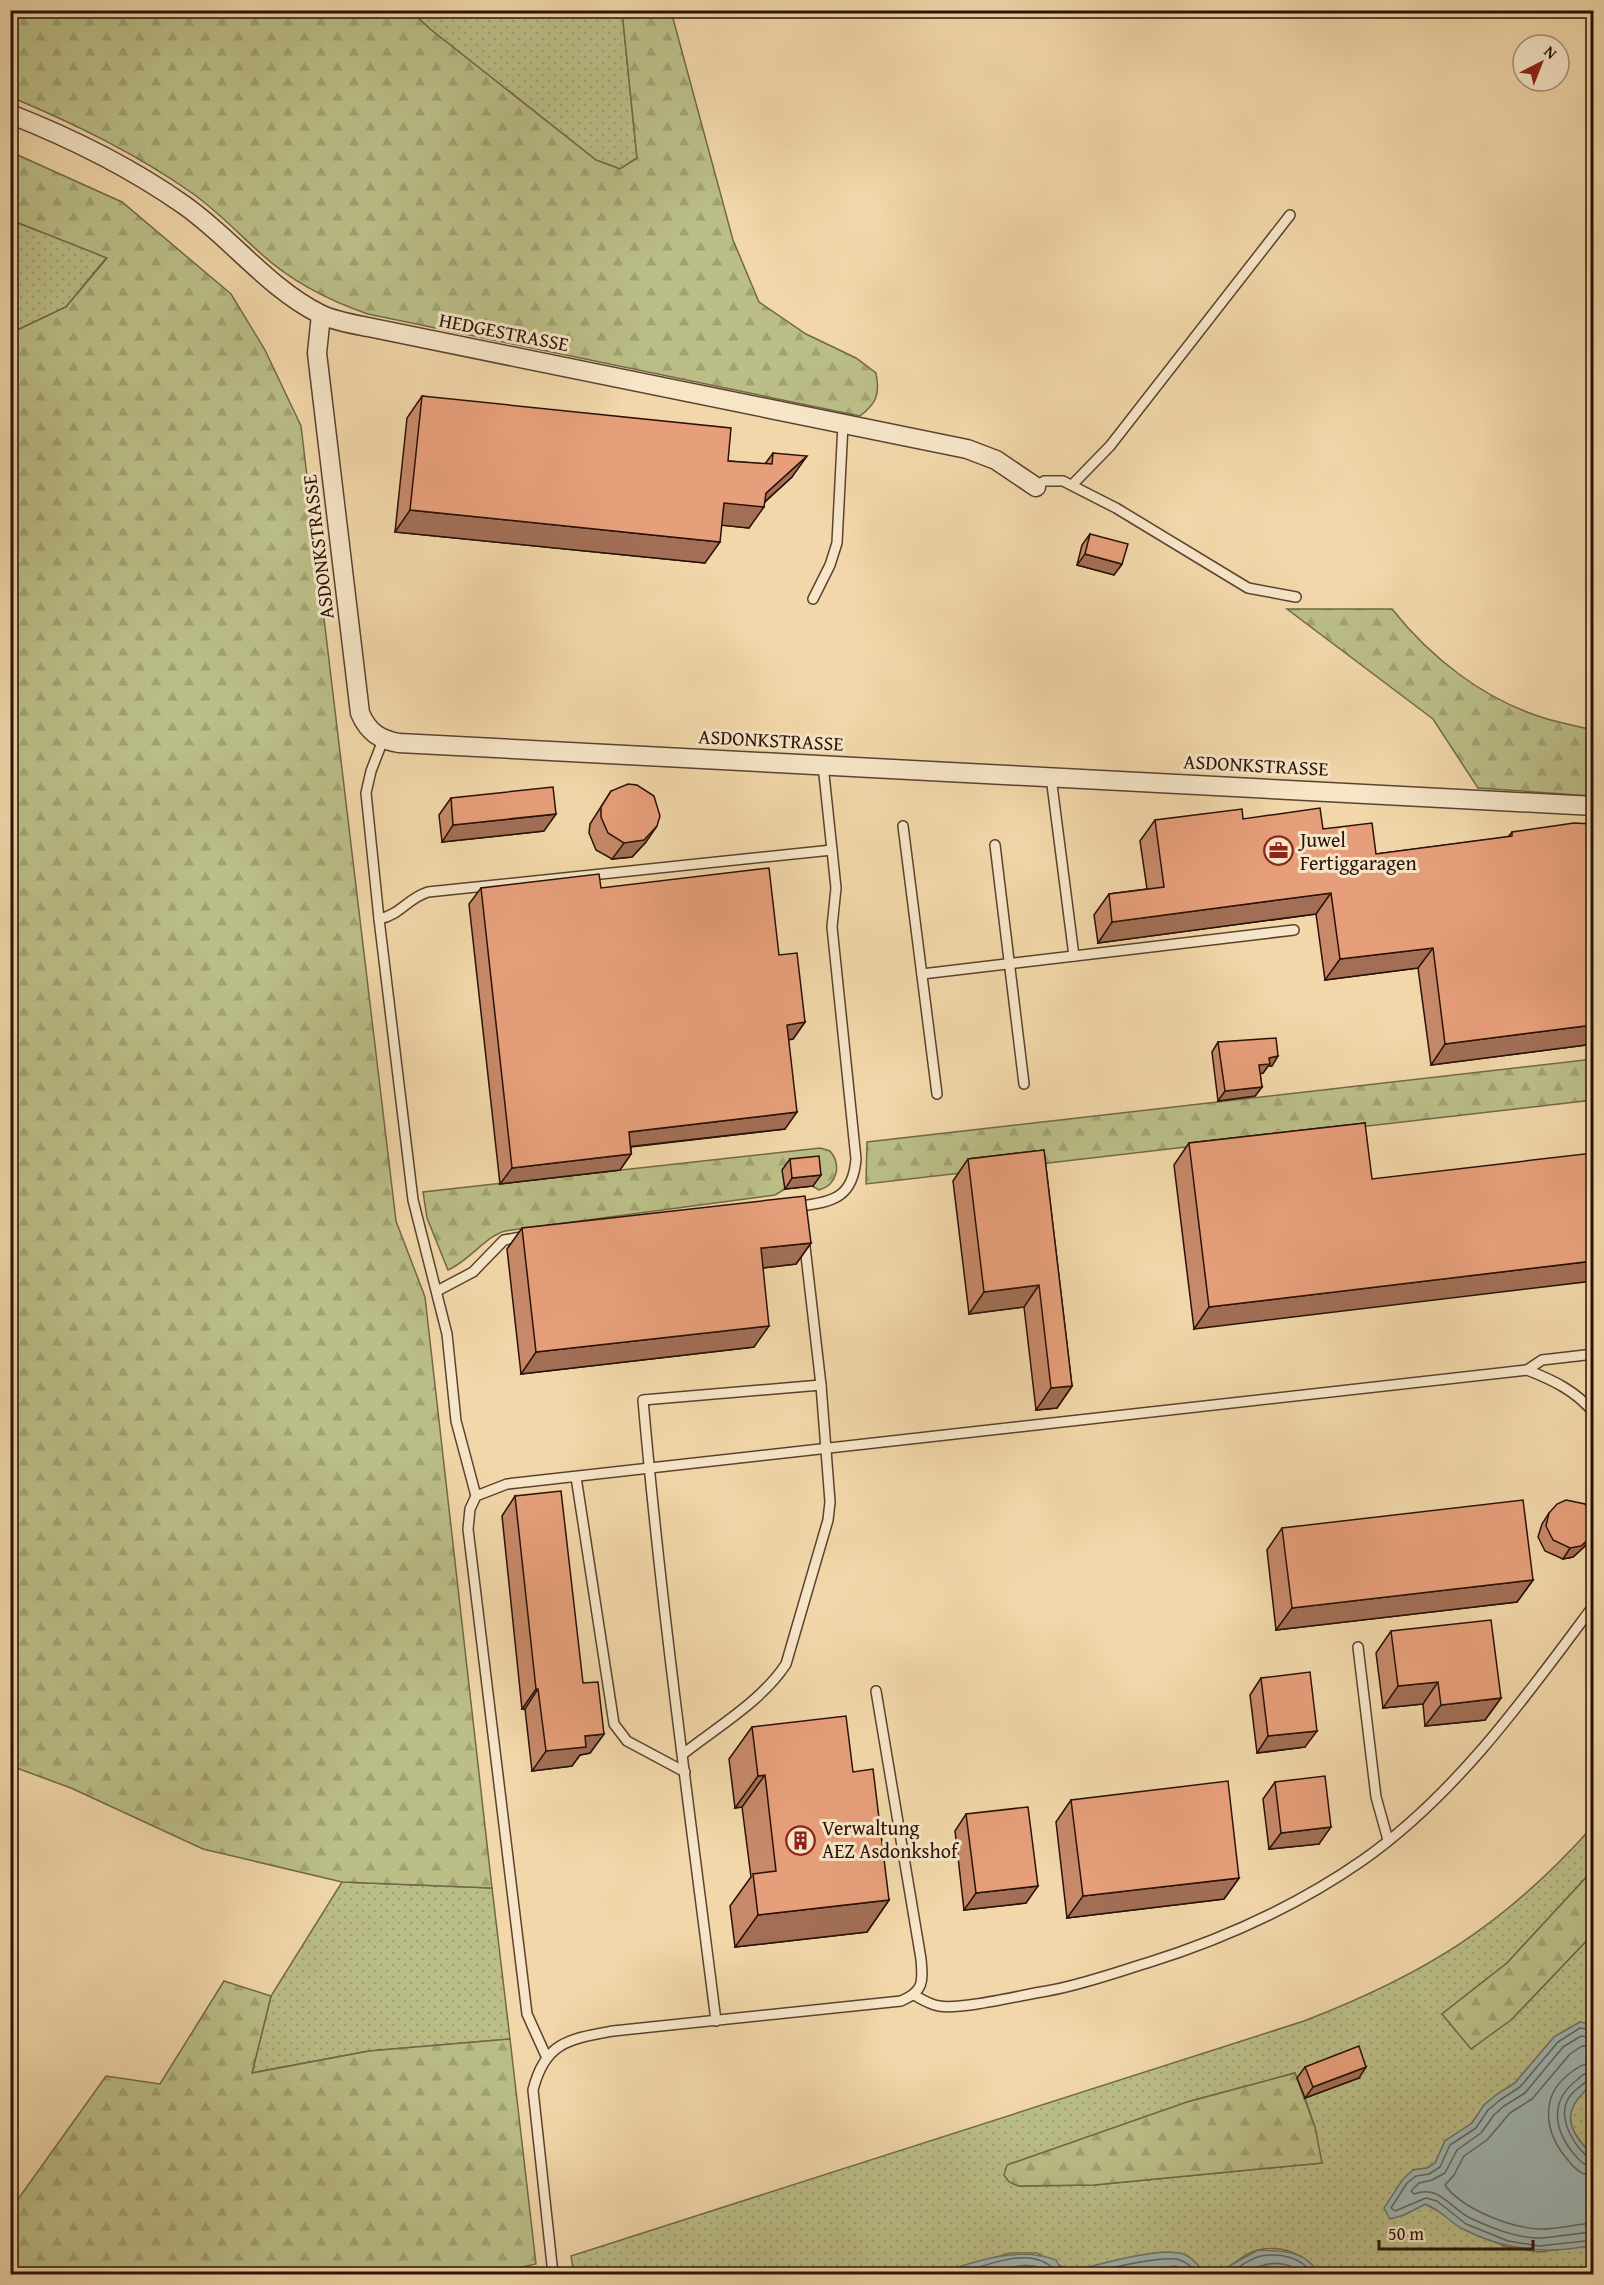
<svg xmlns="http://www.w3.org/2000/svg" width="1604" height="2285" font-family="'Gentium Book Plus',serif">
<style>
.grass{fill:url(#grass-dots);stroke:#726847;stroke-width:1.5;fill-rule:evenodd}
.forest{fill:url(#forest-firs);stroke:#726847;stroke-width:1.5}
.water{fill:#9fb7b4;stroke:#70756f;stroke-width:1.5}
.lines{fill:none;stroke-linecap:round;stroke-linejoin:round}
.shore{stroke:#64645e;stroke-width:1.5}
.service-casing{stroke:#5b4230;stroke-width:12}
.minor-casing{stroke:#5b4230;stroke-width:21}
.service{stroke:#f6e5c7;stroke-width:9}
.minor{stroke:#f6e5c7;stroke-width:18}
.wall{fill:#c7896a;stroke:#291107;stroke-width:1.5}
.shaded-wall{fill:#a26f56;stroke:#291107;stroke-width:1.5}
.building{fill:#e79f7b;stroke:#291107;stroke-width:1.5}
.labels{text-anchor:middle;stroke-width:6;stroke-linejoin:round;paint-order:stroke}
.street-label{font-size:20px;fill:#291107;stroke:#f6e5c7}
.poi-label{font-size:20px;fill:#291107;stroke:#f6e5c7;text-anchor:start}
</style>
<defs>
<pattern id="grass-dots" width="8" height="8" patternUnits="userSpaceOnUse" patternTransform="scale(1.5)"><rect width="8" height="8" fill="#bbbe87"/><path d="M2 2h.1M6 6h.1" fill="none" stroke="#a1a273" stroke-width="1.8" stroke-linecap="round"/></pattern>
<pattern id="forest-firs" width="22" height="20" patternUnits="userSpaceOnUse" patternTransform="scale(1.5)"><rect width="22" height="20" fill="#bbbe87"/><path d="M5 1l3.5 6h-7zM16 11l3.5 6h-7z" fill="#a1a273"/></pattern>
</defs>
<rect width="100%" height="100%" fill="#f1d7a9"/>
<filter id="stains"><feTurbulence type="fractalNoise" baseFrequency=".00333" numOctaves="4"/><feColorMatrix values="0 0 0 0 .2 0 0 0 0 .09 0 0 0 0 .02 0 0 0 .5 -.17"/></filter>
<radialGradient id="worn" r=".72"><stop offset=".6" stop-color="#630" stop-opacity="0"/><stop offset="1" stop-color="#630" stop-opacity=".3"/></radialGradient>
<g class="grass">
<polygon points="411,11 622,11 637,158 620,169 596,160 430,29"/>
<polygon points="10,220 107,257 66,307 11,333"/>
<path d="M1593,1826V1870L1507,1963L1442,2014L1511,2020L1593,1934V2025L1580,2022L1554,2037L1515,2083L1496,2095L1484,2105L1472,2123L1445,2141L1435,2163L1427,2168L1413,2170L1404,2215L1425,2204L1506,2247L1539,2252L1593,2245V2274H1319C1307,2254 1282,2245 1258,2250C1236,2255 1231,2275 1203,2272C1197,2263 1189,2254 1178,2253C1154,2249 1096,2265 1072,2272L1037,2253H1011L934,2274H574L571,2256L1304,2021C1426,1974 1506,1924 1593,1826ZM1350,2058L1358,2078L1305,2098L1315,2128L1321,2163L1094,2185L1018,2186L1187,2102L1295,2073L1297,2078Z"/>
<polygon points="342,1882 492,1888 510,2039 369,2051 252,2073 271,1996"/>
<path d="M1593,2084V2155C1564,2128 1562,2108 1593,2084Z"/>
</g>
<g class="forest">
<path d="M11,10L411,11L430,29L596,160L620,169L637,158L622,11H671L733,240L759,302L806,334L856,358L876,373C880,394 877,403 860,416L368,314C327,300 290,281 258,251C236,231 216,210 192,193C135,153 75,124 11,97Z"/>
<polygon points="11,152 122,202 231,294 265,350 301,426 396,1221 425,1297 492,1888 342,1882 203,1849 71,1788 11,1766 11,333 66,307 107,258 11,220"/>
<path d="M1287,609H1392C1431,658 1483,699 1544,718C1560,723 1577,726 1593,730V796L1478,788L1433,719Z"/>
<polygon points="1593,1059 1593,1100 866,1184 867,1142"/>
<path d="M820,1148L830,1151C842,1165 837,1185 819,1190L783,1170L785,1189L775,1195L505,1231C486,1236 469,1261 448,1270L427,1218L423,1192Z"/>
<polygon points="1593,1870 1593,1934 1511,2020 1471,2049 1442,2014 1507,1963"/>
<polygon points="224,1981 271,1996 252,2073 369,2051 510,2039 536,2264 492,2274 11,2274 11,2209 106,2076 160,2084"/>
<polygon points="1295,2073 1315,2127 1322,2163 1094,2185 1018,2186 1009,2182 1004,2175 1007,2165 1187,2102"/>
</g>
<g class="water">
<path d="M1580,2022L1593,2025V2084C1562,2108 1564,2128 1593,2155V2245C1548,2255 1505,2251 1463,2229C1450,2223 1439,2208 1425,2204L1404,2215L1390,2219L1384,2208L1403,2179L1413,2170L1427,2168L1435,2163L1445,2141L1472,2123L1484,2105L1496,2095L1515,2083L1554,2037Z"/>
<path d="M1258,2250C1284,2251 1305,2250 1319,2274H934C974,2263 1016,2245 1056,2260L1059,2266L1072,2272C1096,2265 1154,2249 1178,2253C1189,2254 1197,2263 1203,2272L1217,2273Z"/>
</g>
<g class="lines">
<g class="shore">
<polyline points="1594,2030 1580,2028 1558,2042 1520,2087 1500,2100 1488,2110 1476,2128 1450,2145 1440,2167 1429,2174 1416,2176 1407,2183 1391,2208 1395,2211 1426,2198 1437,2201 1466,2224 1508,2241 1539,2246 1594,2240"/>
<path d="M1594,2038L1581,2036L1563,2047L1525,2093L1504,2106L1494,2115L1481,2133L1457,2150L1445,2173L1432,2180L1419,2183L1411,2191L1414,2194C1439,2184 1450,2208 1470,2218C1492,2228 1518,2239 1542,2238C1559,2237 1576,2233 1594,2232"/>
<path d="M1594,2047L1582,2046L1570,2054L1532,2099L1510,2113L1487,2140L1464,2156L1454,2175L1445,2185C1462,2209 1509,2227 1538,2229C1557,2230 1575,2224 1594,2223"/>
<path d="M1594,2063C1583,2063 1577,2068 1569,2074C1539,2097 1545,2133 1567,2159C1575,2169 1581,2175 1594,2176"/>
<path d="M1594,2072C1586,2072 1582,2075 1577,2080C1549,2101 1554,2130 1574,2154C1580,2161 1584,2166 1594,2167"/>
<path d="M1594,2079C1587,2080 1583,2084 1577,2089C1556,2105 1565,2130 1579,2148C1584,2153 1586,2158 1594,2159"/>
<path d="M956,2274C980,2268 1014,2252 1039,2260C1049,2263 1054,2270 1063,2274"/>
<path d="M984,2274C1003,2270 1034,2257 1049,2274"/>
<path d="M1085,2274C1103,2270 1165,2254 1180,2260C1188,2263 1193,2268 1198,2274"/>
<polyline points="1117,2274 1176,2266 1188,2274"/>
<path d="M1227,2274C1237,2269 1250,2258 1261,2256C1280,2253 1302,2257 1312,2274"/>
<path d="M1242,2274C1262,2263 1285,2257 1303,2274"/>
</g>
<defs>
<g id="service">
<polyline points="1072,485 1110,446 1290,215"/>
<polyline points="1036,487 1044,481 1063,481 1116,508 1248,588 1296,597"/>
<polyline points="813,599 830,565 837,543 843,424"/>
<polyline points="383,740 371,771 366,793 379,919 413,1200 447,1334 456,1421 476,1496"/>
<polyline points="1051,777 1074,956"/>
<polyline points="903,826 937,1094"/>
<polyline points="995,845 1024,1084"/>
<path d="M379,919C400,915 408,898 428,892L832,850"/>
<polyline points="922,974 1294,930"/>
<path d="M800,1206C835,1202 853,1196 856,1159L832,927L836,888L823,765"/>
<polyline points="804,1238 821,1385"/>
<polyline points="437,1291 473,1272 504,1240 527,1236"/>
<polyline points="1527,1370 1542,1360 1594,1354"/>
<polyline points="576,1477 614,1724 627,1741 685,1772"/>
<polyline points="1358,1647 1376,1797 1388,1840"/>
<path d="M683,1754C717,1727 762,1701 786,1664L828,1520L830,1502L821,1385L643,1400C661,1607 690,1814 716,2021"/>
<path d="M914,1995C921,1999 931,2005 939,2006C962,2010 1021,1995 1047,1991C1081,1985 1114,1973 1147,1963C1224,1939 1297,1906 1363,1860C1457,1794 1527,1695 1594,1605"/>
<path d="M546,2056L527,2014L468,1529L470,1509L476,1496L507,1484L1527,1370C1553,1380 1576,1391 1594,1413"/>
<path d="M553,2274L533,2090C545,2042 569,2039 613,2031L901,2001C924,1991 923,1982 921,1959L876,1691"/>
</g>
<g id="minor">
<path d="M10,114C71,138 130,167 184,205C231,238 268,288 320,314C334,321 352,324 368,327L967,449L996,460L1036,487"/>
<path d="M321,315L317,353L360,713C368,732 380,740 399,743L1594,806"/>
</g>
</defs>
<use href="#service" class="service-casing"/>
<use href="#minor" class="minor-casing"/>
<use href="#service" class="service"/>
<use href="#minor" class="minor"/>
</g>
<g class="wall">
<polygon points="422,396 728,461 765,464 773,453 792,477 765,502 749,528 722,525 705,563 395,532 407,418"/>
<polygon points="1090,534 1122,564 1114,575 1077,565 1082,545"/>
<polygon points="611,791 646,842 632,857 612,859 596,850 589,833 590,824"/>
<polygon points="451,798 544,831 442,842 439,815"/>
<polygon points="1243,819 1323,829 1376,854 1508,837 1512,832 1593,965 1586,1045 1431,1065 1418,968 1325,980 1316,914 1098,943 1094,915 1109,894 1147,889 1140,841 1155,820"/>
<polygon points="481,888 601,888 779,955 805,1022 793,1039 788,1040 785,1129 631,1147 631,1154 620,1170 500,1184 469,904"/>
<polygon points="1218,1042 1272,1066 1268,1066 1263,1073 1260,1074 1262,1087 1255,1096 1218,1101 1212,1052"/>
<polygon points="1365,1123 1194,1329 1174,1165 1189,1143"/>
<polygon points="1044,1150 1072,1386 1057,1408 1036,1410 1024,1307 969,1314 953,1181 968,1159"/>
<polygon points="790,1159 813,1186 785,1189 782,1170"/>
<polygon points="522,1228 811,1243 796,1264 763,1268 754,1347 521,1374 507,1249"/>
<polygon points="515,1496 583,1683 604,1734 590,1753 580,1755 572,1766 532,1771 525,1709 522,1709 502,1516"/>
<polygon points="1549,1513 1592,1536 1584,1547 1573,1557 1563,1559 1545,1551 1538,1537 1542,1524"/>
<polygon points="1282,1528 1533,1580 1517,1602 1276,1630 1267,1550"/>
<polygon points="1391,1631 1501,1698 1485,1720 1425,1726 1423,1704 1383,1708 1376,1653"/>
<polygon points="1261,1678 1305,1747 1257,1753 1250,1695"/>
<polygon points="752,1727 853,1772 889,1900 867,1932 735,1947 730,1906 751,1877 742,1807 735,1808 729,1759"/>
<polygon points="1275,1782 1319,1844 1269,1849 1263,1799"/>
<polygon points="1071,1800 1239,1878 1224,1899 1067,1918 1056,1822"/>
<polygon points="966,1814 1026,1903 964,1910 955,1831"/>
<polygon points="1305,2067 1359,2078 1305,2098 1297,2078"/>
</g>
<g class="shaded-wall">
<polygon points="807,456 792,477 760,506 764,507 749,528 709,524 724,503 766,493"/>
<polygon points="410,510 720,542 705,563 395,532"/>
<polygon points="1085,554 1122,564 1114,575 1077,565"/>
<polygon points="556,814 544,831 442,842 453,825"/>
<polygon points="657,826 646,842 632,857 612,859 624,843"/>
<polygon points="1331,893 1316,914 1098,943 1112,922"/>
<polygon points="1590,947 1593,947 1593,965 1576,968"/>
<polygon points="1433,948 1418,968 1325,980 1340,959"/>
<polygon points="805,1022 793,1039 775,1041 787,1025"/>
<polygon points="1593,1025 1593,1034 1586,1045 1431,1065 1445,1044"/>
<polygon points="1278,1056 1272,1066 1268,1066 1263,1073 1253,1075 1259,1065 1269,1058"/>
<polygon points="1262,1087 1255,1096 1218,1101 1225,1091"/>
<polygon points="797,1112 785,1129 617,1148 629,1132"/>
<polygon points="631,1154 620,1170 500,1184 512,1168"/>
<polygon points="821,1175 813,1186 785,1189 792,1178"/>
<polygon points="811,1243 796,1264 746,1270 761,1248"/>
<polygon points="1593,1261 1593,1281 1194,1329 1209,1307"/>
<polygon points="1039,1285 1024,1307 969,1314 984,1292"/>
<polygon points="769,1326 754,1347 521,1374 536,1352"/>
<polygon points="1072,1386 1057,1408 1036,1410 1051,1388"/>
<polygon points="1592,1536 1584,1547 1573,1557 1563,1559 1570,1548"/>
<polygon points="1533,1580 1517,1602 1276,1630 1292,1608"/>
<polygon points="1438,1682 1423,1704 1383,1708 1398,1686"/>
<polygon points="536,1689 538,1689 525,1709 522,1709"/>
<polygon points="1501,1698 1485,1720 1425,1726 1441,1705"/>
<polygon points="1317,1731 1305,1747 1257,1753 1268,1736"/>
<polygon points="604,1734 590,1753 580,1755 572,1766 532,1771 546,1751 585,1736"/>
<polygon points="765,1775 742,1807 735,1808 758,1776"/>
<polygon points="1331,1827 1319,1844 1269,1849 1281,1833"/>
<polygon points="1239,1878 1224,1899 1067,1918 1083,1896"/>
<polygon points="1038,1886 1026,1903 964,1910 976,1893"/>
<polygon points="889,1900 867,1932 735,1947 758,1915"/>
<polygon points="1366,2067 1359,2078 1305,2098 1313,2087"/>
</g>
<g class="building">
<polygon points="422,396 731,428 728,461 772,464 773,453 807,456 766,493 764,507 724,503 720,542 410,510"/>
<polygon points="1090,534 1128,544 1122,564 1085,554"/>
<polygon points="628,784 637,785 654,796 660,816 657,826 644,840 624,843 608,833 601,817 601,807 611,791"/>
<polygon points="553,787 556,814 453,825 451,798"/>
<polygon points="1320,808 1323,829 1372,823 1376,854 1512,836 1512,832 1574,823 1593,824 1593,947 1590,947 1593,970 1593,1025 1445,1044 1433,948 1340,959 1331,893 1112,922 1109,894 1164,887 1155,820 1242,809 1243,819"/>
<polygon points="769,868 779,955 797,953 805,1022 787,1025 797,1112 629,1132 631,1154 512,1168 481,888 599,874 601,888"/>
<polygon points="1276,1038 1278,1056 1269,1058 1270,1064 1259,1065 1262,1087 1225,1091 1218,1042"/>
<polygon points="1365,1123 1372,1179 1593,1153 1593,1261 1209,1307 1189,1143"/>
<polygon points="1044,1150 1072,1386 1051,1388 1039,1285 984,1292 968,1159"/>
<polygon points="819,1156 821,1175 792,1178 790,1159"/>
<polygon points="805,1196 811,1243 761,1248 769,1326 536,1352 522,1228"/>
<polygon points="561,1491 583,1683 598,1682 604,1734 585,1736 586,1747 546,1751 538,1689 536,1689 515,1496"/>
<polygon points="1523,1500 1533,1580 1292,1608 1282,1528"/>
<polygon points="1566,1500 1585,1504 1593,1519 1593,1528 1592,1536 1581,1546 1570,1548 1553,1540 1546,1526 1549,1513 1557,1504"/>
<polygon points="1491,1620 1501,1698 1441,1705 1438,1682 1398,1686 1391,1631"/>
<polygon points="1310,1672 1317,1731 1268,1736 1261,1678"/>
<polygon points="846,1716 853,1772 873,1769 889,1900 758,1915 753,1874 776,1871 765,1775 758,1776 752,1727"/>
<polygon points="1325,1776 1331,1827 1281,1833 1275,1782"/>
<polygon points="1228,1781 1239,1878 1083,1896 1071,1800"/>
<polygon points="1028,1807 1038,1886 976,1893 966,1814"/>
<polygon points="1359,2046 1366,2067 1313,2087 1305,2067"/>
</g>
<defs>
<symbol id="office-ring" viewBox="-11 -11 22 22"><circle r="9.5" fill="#f6e5c7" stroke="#8f2418" stroke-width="1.5"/><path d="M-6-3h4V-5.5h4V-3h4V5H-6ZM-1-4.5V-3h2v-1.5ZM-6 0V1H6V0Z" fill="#8f2418"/></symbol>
<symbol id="building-ring" viewBox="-11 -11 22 22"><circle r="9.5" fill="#f6e5c7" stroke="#8f2418" stroke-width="1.5"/><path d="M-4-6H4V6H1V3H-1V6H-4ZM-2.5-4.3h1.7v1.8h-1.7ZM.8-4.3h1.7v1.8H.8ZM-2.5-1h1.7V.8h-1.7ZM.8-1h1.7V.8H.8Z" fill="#8f2418"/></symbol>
</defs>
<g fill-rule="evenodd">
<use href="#office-ring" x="1262" y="834" width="33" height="33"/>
<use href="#building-ring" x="784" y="1824" width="33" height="33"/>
</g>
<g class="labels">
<g class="street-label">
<text transform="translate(504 332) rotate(11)" y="7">HEDGESTRASSE</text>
<text transform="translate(318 547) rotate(-97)" y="7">ASDONKSTRASSE</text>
<text transform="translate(771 740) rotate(3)" y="7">ASDONKSTRASSE</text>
<text transform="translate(1256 765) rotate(3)" y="7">ASDONKSTRASSE</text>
</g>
<g class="poi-label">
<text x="1300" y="847">Juwel<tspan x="1300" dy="23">Fertiggaragen</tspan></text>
<text x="822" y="1835">Verwaltung<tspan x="822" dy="23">AEZ Asdonkshof</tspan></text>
</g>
</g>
<rect width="1604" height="2285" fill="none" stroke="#f1d7a9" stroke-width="36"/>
<rect x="12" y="12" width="1580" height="2261" fill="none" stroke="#291107" stroke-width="3"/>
<rect x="18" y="18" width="1568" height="2249" fill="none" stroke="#291107" stroke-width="1.5"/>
<g transform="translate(1541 63) rotate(42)"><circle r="28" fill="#f6e5c7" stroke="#a4907a" stroke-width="1.5"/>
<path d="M0-4.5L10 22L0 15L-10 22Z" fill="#8f2418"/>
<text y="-9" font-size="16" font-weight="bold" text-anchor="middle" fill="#291107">N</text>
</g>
<path d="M1379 2240v9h154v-9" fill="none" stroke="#291107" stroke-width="3"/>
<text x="1388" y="2240" font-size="18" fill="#291107" stroke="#f6e5c7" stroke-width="4.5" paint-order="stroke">50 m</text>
<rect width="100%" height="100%" filter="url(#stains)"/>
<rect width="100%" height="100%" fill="url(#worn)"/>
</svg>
